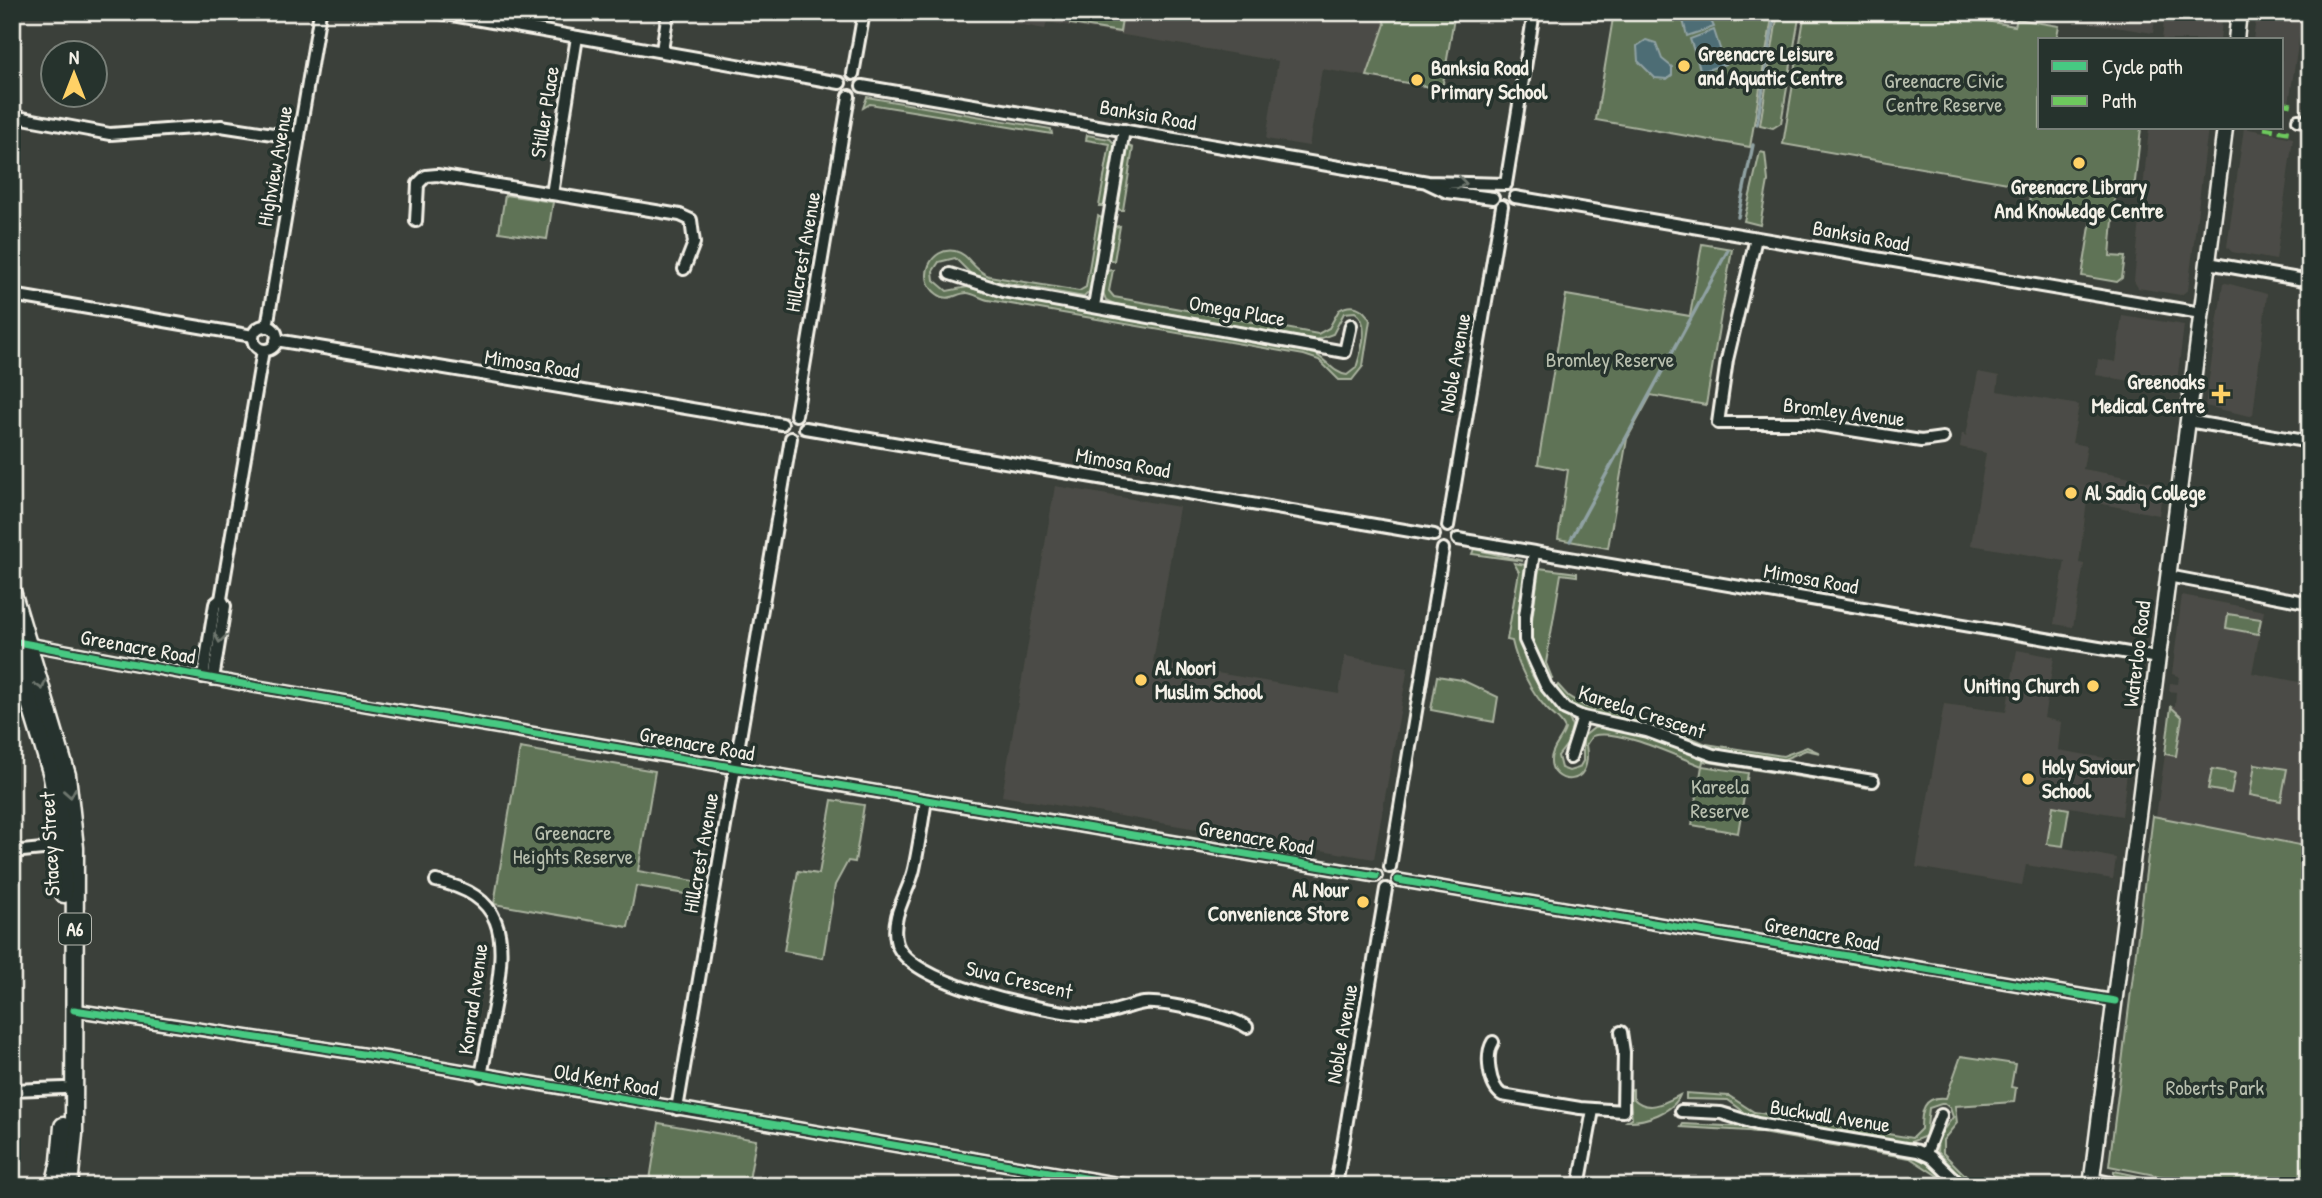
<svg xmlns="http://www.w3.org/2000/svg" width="2322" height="1198" font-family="'Patrick Hand',sans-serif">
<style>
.built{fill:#4c4c46}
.green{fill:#5f7356;stroke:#aab29f;stroke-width:2}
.water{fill:#4e6d75;stroke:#90a2a3;stroke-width:2}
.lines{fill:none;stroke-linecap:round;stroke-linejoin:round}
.stream{stroke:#90a2a3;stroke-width:3.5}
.minor-casing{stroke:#f4f1e8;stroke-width:16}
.major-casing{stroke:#f4f1e8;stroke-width:19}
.highway-casing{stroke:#f4f1e8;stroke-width:21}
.minor{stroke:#26332d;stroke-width:10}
.major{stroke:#26332d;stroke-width:14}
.highway{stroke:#26332d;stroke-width:16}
.quiet{stroke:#6dc95d;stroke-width:5;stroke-dasharray:10 5;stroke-linecap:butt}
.cycleway-casing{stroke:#26332d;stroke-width:11}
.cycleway{stroke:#46c982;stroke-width:7}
.oneway{stroke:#6e766e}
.poi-dot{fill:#ffd166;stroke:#26332d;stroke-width:2.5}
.labels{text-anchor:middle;stroke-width:7;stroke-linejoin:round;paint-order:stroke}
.shield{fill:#26332d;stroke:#b6b8b0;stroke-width:2}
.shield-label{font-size:19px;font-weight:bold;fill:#f4f1e8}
.poi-label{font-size:21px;font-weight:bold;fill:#f4f1e8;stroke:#26332d;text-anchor:start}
.park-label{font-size:21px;fill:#b8bfae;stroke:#26332d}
.street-label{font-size:21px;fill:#f4f1e8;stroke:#26332d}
</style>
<rect width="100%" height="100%" fill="#3b403a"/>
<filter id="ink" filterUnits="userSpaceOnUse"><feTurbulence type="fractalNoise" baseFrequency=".0143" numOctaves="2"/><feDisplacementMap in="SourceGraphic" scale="14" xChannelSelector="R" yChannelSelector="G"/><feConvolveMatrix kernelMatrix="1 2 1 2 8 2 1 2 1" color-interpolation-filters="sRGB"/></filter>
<g filter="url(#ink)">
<g class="built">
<polygon points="992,12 1455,12 1442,89 1322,69 1309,146 1266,139 1278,61 1047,22 1045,29 1006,22 1007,15"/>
<polygon points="2061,12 2156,12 2153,33 2060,18"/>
<polygon points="2165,12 2223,12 2220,40 2162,40"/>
<polygon points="2257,12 2303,12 2289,103 2282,102 2282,40 2253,40"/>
<polygon points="2149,128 2208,128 2188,290 2181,295 2138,288 2134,281"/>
<polygon points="2244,128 2293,138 2276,260 2232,252 2227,247"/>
<polygon points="2226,283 2267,294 2253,415 2250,416 2205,406 2223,284"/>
<polygon points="2122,315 2184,325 2176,389 2096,375 2098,359 2116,362"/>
<polygon points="1978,372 1999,376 1997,391 2079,405 2072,443 2087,446 2083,469 2163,484 2159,515 2087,501 2079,563 2084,564 2073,627 2054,624 2065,561 1971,545 1986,453 1960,447 1962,433 1966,436"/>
<polygon points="1055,486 1179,507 1153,662 1339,694 1345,656 1408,667 1374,859 1002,796"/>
<polygon points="2182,595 2264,611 2252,673 2310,684 2310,847 2156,817 2172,706 2175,706 2176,692 2169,691 2170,683 2178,684 2179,676 2172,674"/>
<polygon points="2017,650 2054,657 2044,718 2061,722 2058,750 2128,762 2122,816 2070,807 2064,848 2116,858 2113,879 2026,865 2022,885 1916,867 1944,704 2006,712"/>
</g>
<g class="green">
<polygon points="1072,12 1123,12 1120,32 1070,24"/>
<polygon points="1380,12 1455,12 1442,89 1367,76 1385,24"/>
<polygon points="1614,12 1773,12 1750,147 1596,120"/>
<polygon points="1778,12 1800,12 1781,123 1773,128 1760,125"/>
<polygon points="1805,12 1935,12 2015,26 2017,19 2059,26 2056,40 2040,40 2040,128 2141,128 2135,181 2133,185 2116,184 2110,256 2125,257 2122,278 2117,282 2082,276 2092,214 2029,204 2031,187 1783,144"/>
<polygon points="867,97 1051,129 1052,134 870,104 863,108"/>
<polygon points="1087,135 1110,139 1115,144 1105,206 1099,206 1110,144 1086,140"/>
<polygon points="1128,146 1133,148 1123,210 1120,210 1117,207"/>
<polygon points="1760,152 1765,153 1768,181 1760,225 1744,221"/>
<polygon points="505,195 553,202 547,239 499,232"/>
<path d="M1098,216L1103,219L1092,289L1084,297L974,277L955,258L939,262L933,271L934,280L947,291L968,287L1007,298L1305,349C1325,355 1331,373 1347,375L1356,368C1361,352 1371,322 1355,312L1344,313L1333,334L1316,340L1114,304L1106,300L1103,292L1106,271L1113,270L1109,291L1114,297L1318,334L1329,328L1339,310C1352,302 1363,307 1370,320L1363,366L1352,380H1339L1319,360L1304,355L988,300C982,299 973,293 967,293C956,293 949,303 937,294C916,279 931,246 955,251C971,255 971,269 989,276L1079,291L1086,287Z"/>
<polygon points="1120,226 1114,261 1108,259 1113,227"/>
<polygon points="1702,244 1732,249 1706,405 1651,395 1627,439 1608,548 1558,539 1568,470 1538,464 1566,295 1690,316"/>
<polygon points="1474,549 1523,561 1472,554"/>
<path d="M1514,563L1526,565V568C1519,617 1511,651 1544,693C1553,703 1569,713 1572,726L1568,743L1558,756L1561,768L1569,771L1579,768L1583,761V737L1594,728L1604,727L1637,733L1704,758L1868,788L1703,761L1702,766L1748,773L1738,833L1692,825L1702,766C1675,756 1619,728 1592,736L1586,745C1594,792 1550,784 1551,760C1551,748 1562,740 1565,729C1561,719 1553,716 1546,708C1530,690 1517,664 1512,641L1507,640L1519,572Z"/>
<polygon points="1539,568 1577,573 1577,576 1561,574 1546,663 1552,678 1548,679 1530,635"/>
<polygon points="2228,614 2261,619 2258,634 2226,628"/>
<polygon points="1437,676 1462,680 1498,697 1494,722 1431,710"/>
<polygon points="1558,685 1568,696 1584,706 1649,720 1706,744 1783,756 1807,747 1820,753 1806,750 1782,760 1705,747 1647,725 1584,711 1567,702 1555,689"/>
<polygon points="2171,707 2182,717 2176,756 2165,754"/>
<polygon points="520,748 655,771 638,871 700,882 698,896 636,886 628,927 494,904"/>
<polygon points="2255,764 2287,769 2281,801 2250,795"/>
<polygon points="2212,769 2235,773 2231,793 2208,789"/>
<polygon points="832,800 864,805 855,862 848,861 835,885 823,958 784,951 798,871 819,874"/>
<polygon points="2053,806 2069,809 2063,846 2047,844"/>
<polygon points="2153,816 2310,847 2310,1186 2210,1186 2109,1166"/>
<path d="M1961,1056L2015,1064L2011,1087L2016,1088L2014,1102L1955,1106L1957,1123L1943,1140V1153L1976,1186H1970L1937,1151L1938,1137L1953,1117L1950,1108L1944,1103L1929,1108L1926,1136L1908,1143L1751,1117L1728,1100L1686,1099V1093L1729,1096L1754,1112L1912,1138L1921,1129C1921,1112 1923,1095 1946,1098Z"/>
<path d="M1633,1089V1098C1648,1114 1666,1102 1680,1095C1674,1112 1644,1122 1627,1121L1632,1118L1629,1090Z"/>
<polygon points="659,1123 756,1140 748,1186 649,1186"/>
<polygon points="1683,1124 1746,1127 1913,1155 1932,1165 1953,1186 1910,1158 1749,1131 1681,1127"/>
<polygon points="2114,1171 2186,1186 2114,1175"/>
</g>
<g class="water">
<polygon points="1681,12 1707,12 1714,27 1687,36"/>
<polygon points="1714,30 1725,64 1701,72 1690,39"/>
<polygon points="1646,40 1656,43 1662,59 1672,67 1672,75 1667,79 1655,78 1638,61 1637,46"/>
</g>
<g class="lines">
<g class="stream">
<polyline points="1757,124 1775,12"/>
<polyline points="1738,217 1753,145"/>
<polyline points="1570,541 1728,250"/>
</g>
<defs>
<g id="minor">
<polyline points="435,12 840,83"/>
<polyline points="662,50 668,12"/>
<polyline points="853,74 864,12"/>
<polyline points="862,86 1428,182 1506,184"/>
<polyline points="12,116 110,134 221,126 299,138"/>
<polyline points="2298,120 2310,122"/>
<polyline points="1428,183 1447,192 1493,198"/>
<polyline points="1506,184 1534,12"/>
<polyline points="552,194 577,37"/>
<polyline points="1515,197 2201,313"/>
<polyline points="416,221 418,184 426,176 437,175 680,215 691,220 694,243 684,269"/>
<polyline points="1756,238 1727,360 1718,423 1806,423 1921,441 1943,438"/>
<polyline points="2208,263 2310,281"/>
<polyline points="950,274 1003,291 1345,352 1351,325"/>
<polyline points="12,295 253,336"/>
<polyline points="1094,306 1124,130"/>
<circle cx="265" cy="338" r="12"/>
<polyline points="267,327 320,12"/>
<polyline points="276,340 782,424"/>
<polyline points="796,415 849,96"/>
<polyline points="2188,421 2310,442"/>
<polyline points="805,428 1434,535"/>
<polyline points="1448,526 1502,206"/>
<polyline points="1458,539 2158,658"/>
<polyline points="1534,552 1525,616 1525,640 1546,686 1565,709 1583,717 1647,731 1713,755 1873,781"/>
<polyline points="2168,576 2310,603"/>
<polyline points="23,643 253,686 1376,876"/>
<polyline points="203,677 215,604 221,599 263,350"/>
<polyline points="213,679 225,606 221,599"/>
<polyline points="1570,758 1583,717"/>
<path d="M926,800C922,823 919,846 914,869C909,892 891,914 896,940C903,984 1048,1012 1087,1015C1107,1016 1125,1006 1144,1003C1163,1001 1232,1016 1247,1027"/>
<polyline points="12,852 63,847"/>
<polyline points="1390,867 1443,549"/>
<polyline points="1398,880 2115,1001"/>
<path d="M436,881C505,895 506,936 496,996C491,1022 486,1049 481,1076"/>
<polyline points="74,1010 388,1058 1131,1186"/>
<path d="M1493,1042C1485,1055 1489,1086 1502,1095L1580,1108L1623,1111L1624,1052L1621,1032"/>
<polyline points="12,1090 64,1088"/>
<polyline points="677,1109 791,438"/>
<polyline points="1681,1111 1721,1113 1757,1124 1918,1151 1931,1157 1961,1186"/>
<polyline points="1926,1153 1941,1115"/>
<polyline points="2092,1179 2126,1186"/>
<polyline points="1336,1186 1386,889"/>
<polyline points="1579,1186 1593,1110"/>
</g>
<g id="major">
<polyline points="2236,40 2239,12"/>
<polyline points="2091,1186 2225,128"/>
</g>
<g id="highway">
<polyline points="12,591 67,775 75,848 74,1134 69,1186"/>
<polyline points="12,644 51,772 61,824 64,894"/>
<polyline points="54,1186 60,1161 63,1126"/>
</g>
</defs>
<use href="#minor" class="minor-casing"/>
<use href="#major" class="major-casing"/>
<use href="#highway" class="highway-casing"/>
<use href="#minor" class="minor"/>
<use href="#major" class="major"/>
<use href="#highway" class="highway"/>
<g class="quiet">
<polyline points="2282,103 2292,105"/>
<polyline points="2264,128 2293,133"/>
</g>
<defs>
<g id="cycleway">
<polyline points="12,641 253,686 1376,876"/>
<polyline points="1398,880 2115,1001"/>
<polyline points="74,1010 388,1058 1131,1186"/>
</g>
</defs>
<use href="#cycleway" class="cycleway-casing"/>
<use href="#cycleway" class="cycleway"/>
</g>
<defs><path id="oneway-chevron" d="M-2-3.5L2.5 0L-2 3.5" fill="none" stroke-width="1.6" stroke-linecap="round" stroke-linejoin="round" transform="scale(1.75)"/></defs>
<g class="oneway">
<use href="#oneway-chevron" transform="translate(1462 183) rotate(8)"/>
<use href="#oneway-chevron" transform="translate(220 638) rotate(99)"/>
<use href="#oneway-chevron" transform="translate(41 685) rotate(73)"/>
<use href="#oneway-chevron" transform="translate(70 793) rotate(80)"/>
</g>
</g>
<g class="poi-dot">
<circle cx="1684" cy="66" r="7"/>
<circle cx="1417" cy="80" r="7"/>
<circle cx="2079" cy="163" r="7"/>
<path d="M2217.5 383.5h7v7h7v7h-7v7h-7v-7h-7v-7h7z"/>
<circle cx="2071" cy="493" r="7"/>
<circle cx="1141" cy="680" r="7"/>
<circle cx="2093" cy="686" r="7"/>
<circle cx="2028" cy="779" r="7"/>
<circle cx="1363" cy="902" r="7"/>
</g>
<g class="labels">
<rect class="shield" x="59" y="913.5" width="32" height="31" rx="5"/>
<g class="shield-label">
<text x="75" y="936">A6</text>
</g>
<g class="poi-label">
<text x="1698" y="61">Greenacre Leisure<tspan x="1698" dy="24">and Aquatic Centre</tspan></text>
<text x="1431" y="75">Banksia Road<tspan x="1431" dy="24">Primary School</tspan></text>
<text x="2079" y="194" text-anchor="middle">Greenacre Library<tspan x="2079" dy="24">And Knowledge Centre</tspan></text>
<text x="2205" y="389" text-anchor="end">Greenoaks<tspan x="2205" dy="24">Medical Centre</tspan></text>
<text x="2085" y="500">Al Sadiq College</text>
<text x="1155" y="675">Al Noori<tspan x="1155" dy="24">Muslim School</tspan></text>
<text x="2079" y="693" text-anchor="end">Uniting Church</text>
<text x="2042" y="774">Holy Saviour<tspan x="2042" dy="24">School</tspan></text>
<text x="1349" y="897" text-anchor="end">Al Nour<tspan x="1349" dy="24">Convenience Store</tspan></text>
</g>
<g class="park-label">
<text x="1944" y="88">Greenacre Civic<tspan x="1944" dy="24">Centre Reserve</tspan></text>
<text x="1610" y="367">Bromley Reserve</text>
<text x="1720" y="794">Kareela<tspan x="1720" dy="24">Reserve</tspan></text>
<text x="573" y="840">Greenacre<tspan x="573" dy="24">Heights Reserve</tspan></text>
<text x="2215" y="1095">Roberts Park</text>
</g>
<g class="street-label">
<text transform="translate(545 112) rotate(-81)" y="7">Stiller Place</text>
<text transform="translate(1148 115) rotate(10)" y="7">Banksia Road</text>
<text transform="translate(275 166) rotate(-80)" y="7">Highview Avenue</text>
<text transform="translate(1861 236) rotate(10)" y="7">Banksia Road</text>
<text transform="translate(803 252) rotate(-80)" y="7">Hillcrest Avenue</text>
<text transform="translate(1237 311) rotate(10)" y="7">Omega Place</text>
<text transform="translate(1455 363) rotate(-80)" y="7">Noble Avenue</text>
<text transform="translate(532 364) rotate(9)" y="7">Mimosa Road</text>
<text transform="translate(1844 412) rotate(7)" y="7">Bromley Avenue</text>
<text transform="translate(1123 463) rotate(10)" y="7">Mimosa Road</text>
<text transform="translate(1811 579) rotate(10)" y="7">Mimosa Road</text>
<text transform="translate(138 647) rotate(10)" y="7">Greenacre Road</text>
<text transform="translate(2137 654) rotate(-83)" y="7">Waterloo Road</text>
<text transform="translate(1642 712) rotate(18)" y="7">Kareela Crescent</text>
<text transform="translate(697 744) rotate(10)" y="7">Greenacre Road</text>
<text transform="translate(1256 838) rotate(10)" y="7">Greenacre Road</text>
<text transform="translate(50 844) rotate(-93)" y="7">Stacey Street</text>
<text transform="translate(701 853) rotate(-80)" y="7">Hillcrest Avenue</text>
<text transform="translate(1822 934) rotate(10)" y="7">Greenacre Road</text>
<text transform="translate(1019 980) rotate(13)" y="7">Suva Crescent</text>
<text transform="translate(473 999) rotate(-82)" y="7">Konrad Avenue</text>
<text transform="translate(1342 1034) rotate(-80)" y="7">Noble Avenue</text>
<text transform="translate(606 1080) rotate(10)" y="7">Old Kent Road</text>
<text transform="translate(1830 1116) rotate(9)" y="7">Buckwall Avenue</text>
</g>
</g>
<rect width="2322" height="1198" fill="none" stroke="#26332d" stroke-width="42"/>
<rect x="21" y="21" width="2280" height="1156" fill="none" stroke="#f4f1e8" stroke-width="2.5" filter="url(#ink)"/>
<rect x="2038" y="38" width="245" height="91" fill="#26332d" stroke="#787f78" stroke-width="2"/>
<rect x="2052" y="61" width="35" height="10" fill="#46c982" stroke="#787f78" stroke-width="2"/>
<text x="2102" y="74" font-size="21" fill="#f4f1e8">Cycle path</text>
<rect x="2052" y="96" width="35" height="10" fill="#6dc95d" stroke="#787f78" stroke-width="2"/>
<text x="2102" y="108" font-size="21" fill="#f4f1e8">Path</text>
<g transform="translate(74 74)"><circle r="33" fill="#26332d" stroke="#787f78" stroke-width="2"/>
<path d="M0-5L12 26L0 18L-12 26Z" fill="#ffd166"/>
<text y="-10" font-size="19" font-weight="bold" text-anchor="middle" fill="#f4f1e8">N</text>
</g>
</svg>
